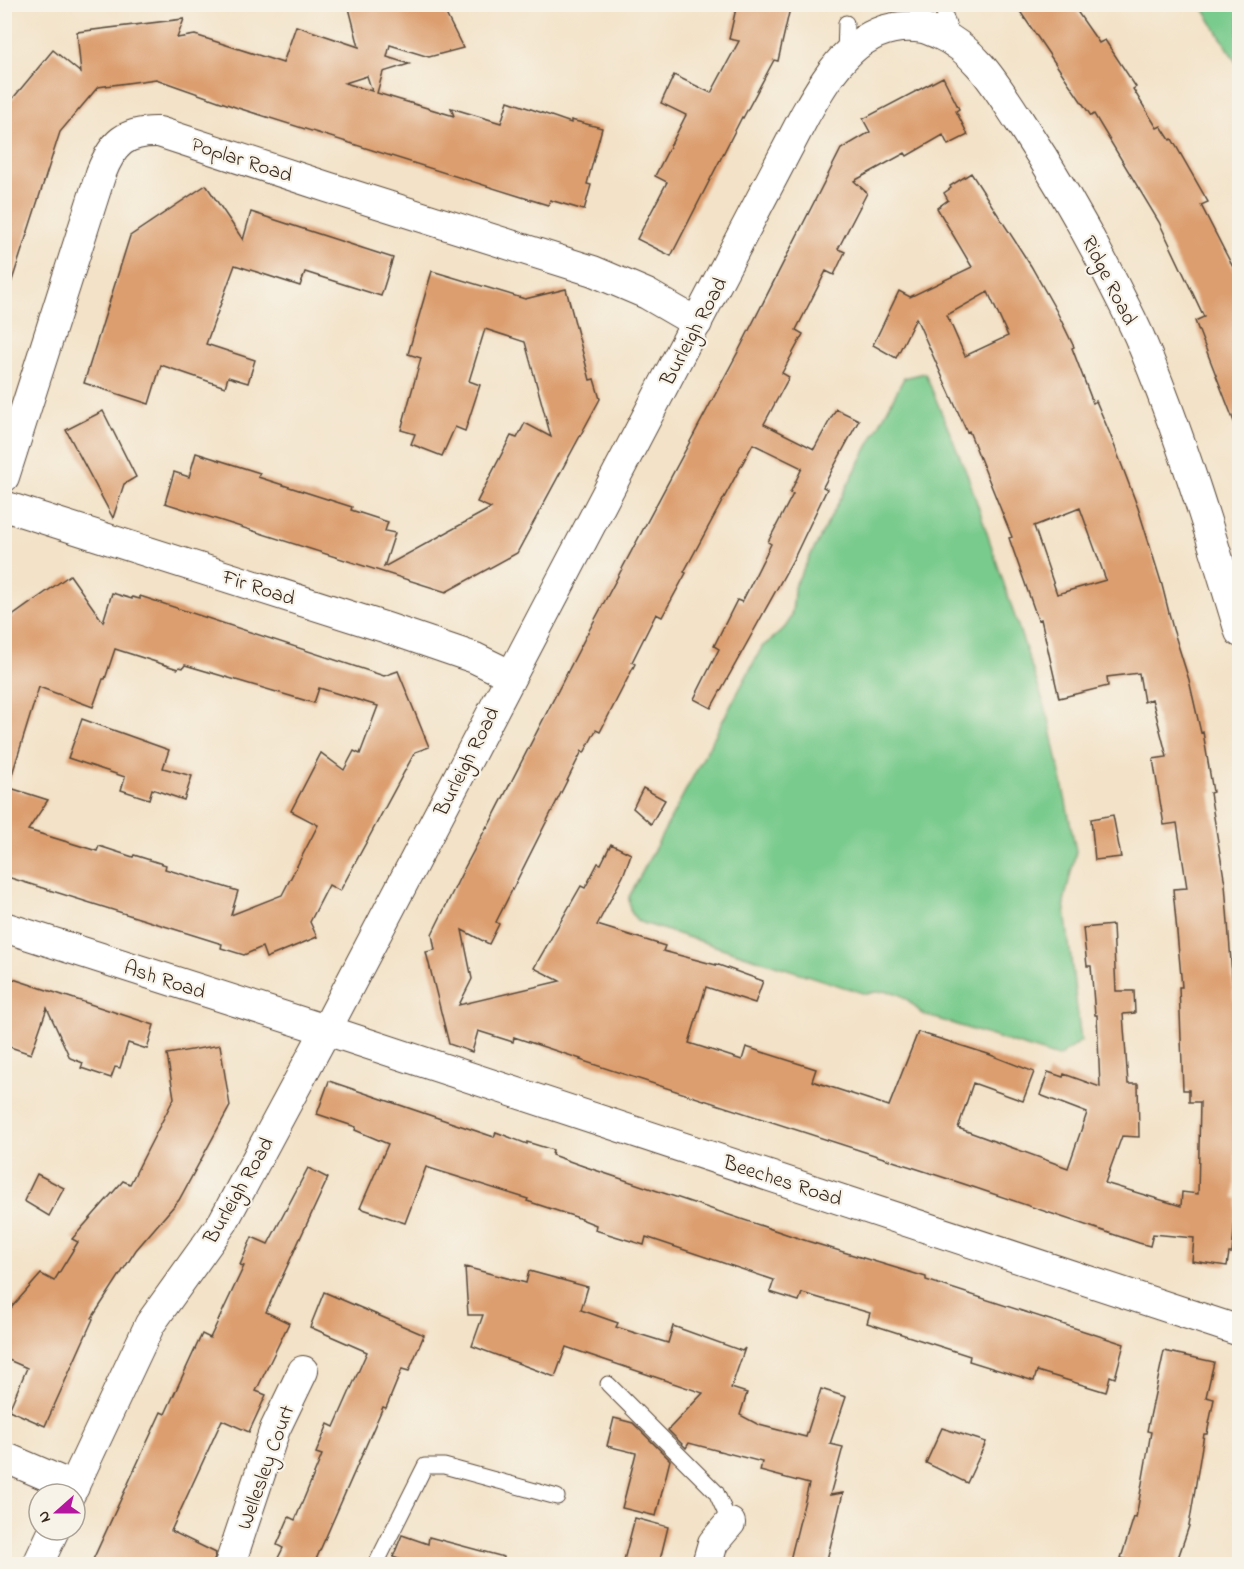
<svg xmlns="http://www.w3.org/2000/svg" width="1244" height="1569" font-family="'Indie Flower',sans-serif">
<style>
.green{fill:#79cb8d;stroke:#5a7a56;stroke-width:1.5}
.building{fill:#dc9e6e;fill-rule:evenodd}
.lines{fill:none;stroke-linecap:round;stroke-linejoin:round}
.service-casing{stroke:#574637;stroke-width:17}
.minor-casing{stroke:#574637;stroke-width:32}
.service{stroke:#fff;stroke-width:15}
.minor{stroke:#fff;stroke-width:30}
.labels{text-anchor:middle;stroke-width:4.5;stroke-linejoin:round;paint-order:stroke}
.street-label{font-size:21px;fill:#3b2a1e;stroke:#f7f3e8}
</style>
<rect width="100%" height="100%" fill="#f7f3e8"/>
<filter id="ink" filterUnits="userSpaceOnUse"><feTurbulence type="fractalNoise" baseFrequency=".0167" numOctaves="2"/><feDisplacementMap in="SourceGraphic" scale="12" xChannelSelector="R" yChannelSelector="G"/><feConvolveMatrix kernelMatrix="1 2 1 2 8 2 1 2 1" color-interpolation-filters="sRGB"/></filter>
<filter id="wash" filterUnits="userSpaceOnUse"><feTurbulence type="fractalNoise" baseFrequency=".008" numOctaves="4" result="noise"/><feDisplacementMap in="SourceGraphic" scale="24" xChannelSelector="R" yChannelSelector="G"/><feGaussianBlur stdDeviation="1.35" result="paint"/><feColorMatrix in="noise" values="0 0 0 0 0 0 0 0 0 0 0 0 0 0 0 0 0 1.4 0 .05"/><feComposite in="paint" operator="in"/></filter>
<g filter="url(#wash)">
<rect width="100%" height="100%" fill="#f3e2c7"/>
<g class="green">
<polygon points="1201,5 1239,5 1239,67"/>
<path d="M925,373L969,479L1049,719L1076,851L1064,902L1081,1041L1058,1057L922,1014C903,993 894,987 866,994L637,921L630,910L629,897L762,647C790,625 793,624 794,587L904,378Z"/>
</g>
<g id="blocks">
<g class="building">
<path d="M348,4H441L463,48L429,57L390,45L387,57L409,64L383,72L377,93L454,116L451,108L501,123L508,101L571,123V120L602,128L587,184L591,185L584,210L550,200L548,205L525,198L238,108L156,79L98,87L60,132L9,290L4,289V109L53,50L81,73L77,32L184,19L177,38L195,35L283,63L296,26L359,47ZM367,76L372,91L345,83Z"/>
<polygon points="737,4 791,4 778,61 774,60 743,118 742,117 671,256 637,239 667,182 655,176 686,115 661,103 674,75 711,93 739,41 729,39"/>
<polygon points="1015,4 1072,4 1099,43 1105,40 1136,87 1133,89 1157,128 1161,126 1170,140 1172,139 1208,202 1201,205 1239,279 1239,431 1238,432 1195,321 1204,317 1159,222 1094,114 1091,116"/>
<path d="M943,77L959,109L956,111L968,135L948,145L943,135L907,156L905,153L854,181L867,193L838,249L845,252L834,275L826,271L796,330L803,334L782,373L789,377L764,424L814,449L836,409L859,420L823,487L827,489L795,556L711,708L694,699L719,649L714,646L737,600L742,602L771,544L768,542L793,494L790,493L802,468L753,444L684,572L686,573L662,617L656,614L632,662L635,664L600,732L596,730L584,753L582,751L496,922L499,924L489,944L462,930L472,979L459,1005L560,981L534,968L581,886L585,888L598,863L601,864L611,844L631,854L623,876L597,925L665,946L663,951L716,965V964L763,981L755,1003L706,987L689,1043L742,1060L746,1047L816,1069L812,1081L889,1106L918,1032L988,1054L1034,1072L1023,1101L973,1083L958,1128L1068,1168L1087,1113L1040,1095L1048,1072L1063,1077L1064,1074L1100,1087L1097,1015H1095L1091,966H1087L1083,928L1113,925L1116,991H1134L1135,1013L1123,1014L1128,1084H1138L1139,1137L1122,1136L1105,1183L1181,1206L1182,1192L1198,1194L1200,1102H1189V1090H1183L1179,987H1182L1173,889L1187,888L1177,823L1164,825L1153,759L1167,757L1152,699L1144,702L1139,673L1107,677L1108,686L1059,698L1041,619L1038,620L1009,538L1012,537L969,431L967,432L916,318L896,358L873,345L899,291L910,297L972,267L937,208L948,200L944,193L951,188L950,186L971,173L1031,266L1057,312L1074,347L1072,348L1093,403L1096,401L1110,434L1138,508L1162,585L1173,629L1189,680L1201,733L1203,732L1213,792L1210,793L1225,884L1235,1014H1239V1063H1236L1237,1111L1234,1198H1237L1232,1253H1229L1227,1266L1192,1261L1194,1238L1153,1234L1150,1246L1139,1243L964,1184L580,1060L581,1059L514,1037L513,1042L478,1031L472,1052L449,1044L426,952L435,950L432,934L464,869L487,826L488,827L585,638L739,350L841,149L870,132L863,119ZM988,292L1008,336L965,356L947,315ZM1080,508L1106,580L1057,594L1034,526Z"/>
<polygon points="206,185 243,240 251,212 393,258 381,296 305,272 300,286 235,265 206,344 255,360 248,383 228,377 225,387 161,365 149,404 84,383 130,236"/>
<polygon points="432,271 525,299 566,289 590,380 594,379 600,399 517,553 446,592 165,503 174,472 189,477 196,453 260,473 258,477 352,507 351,510 388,522 385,531 395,533 384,567 491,508 477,502 511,436 517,438 525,423 551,437 525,342 485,329 469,381 480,385 465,431 455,427 442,456 411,444 415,434 401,430 421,358 408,354"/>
<polygon points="103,411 136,477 124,484 113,518 66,430"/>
<polygon points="70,575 103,622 112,593 132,599 132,597 140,599 140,596 384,676 398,671 429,747 415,752 340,891 329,885 310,922 317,937 266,958 262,947 244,955 221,948 222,944 4,876 4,786 48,800 28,830 97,851 99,846 133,857 134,855 166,865 165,869 238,891 231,915 282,895 318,825 291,811 321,753 344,770 354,751 360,754 378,706 319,688 314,703 185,665 183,668 179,667 178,669 115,649 105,679 103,679 93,707 39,687 10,781 4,780 4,622"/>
<polygon points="82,719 169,750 163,768 192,776 184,800 152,789 149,799 121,790 125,777 68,758"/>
<polygon points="643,788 665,800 651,824 633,808"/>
<polygon points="1113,815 1121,857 1095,860 1091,819"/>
<polygon points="4,976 154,1025 147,1049 128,1043 120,1068 115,1067 111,1078 81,1068 83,1063 70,1058 47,1008 31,1054 4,1045"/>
<polygon points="220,1045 230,1106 179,1200 136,1250 92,1318 93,1319 45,1426 9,1410 27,1368 4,1358 4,1322 11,1308 41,1274 54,1281 78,1242 72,1239 123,1181 130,1184 174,1098 167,1054"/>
<polygon points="329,1081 494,1137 496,1132 527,1144 527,1142 553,1150 552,1155 583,1166 807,1241 926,1277 926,1280 1124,1344 1115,1378 1110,1376 1106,1392 1037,1371 1034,1381 969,1361 970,1356 867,1323 870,1313 802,1293 799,1301 770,1292 774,1280 646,1237 644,1245 595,1230 596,1225 576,1217 527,1201 528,1199 426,1167 405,1223 360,1208 388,1144 355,1130 356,1127 317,1114"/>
<polygon points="308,1168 328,1178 266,1312 289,1323 256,1391 266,1395 249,1432 222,1420 171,1531 216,1553 213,1564 91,1564 161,1412 165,1414 202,1334 210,1338 244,1266 240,1265 252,1237 268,1244"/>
<polygon points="37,1174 64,1188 49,1216 24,1201"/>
<polygon points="465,1267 526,1283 529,1271 588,1287 581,1310 618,1323 616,1327 668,1343 673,1326 742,1351 745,1348 731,1388 747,1393 740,1415 759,1425 806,1437 821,1389 846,1397 830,1444 843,1447 830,1495 843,1493 826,1564 789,1564 809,1484 760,1471 762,1462 689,1443 686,1448 668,1430 703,1393 566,1347 555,1377 472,1346 483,1315 468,1315"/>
<polygon points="324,1292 424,1335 409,1371 402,1369 386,1408 383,1407 314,1564 275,1564 283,1548 277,1545 289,1517 295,1520 322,1455 316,1453 328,1424 334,1427 367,1352 310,1327"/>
<polygon points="1164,1351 1214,1362 1206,1397 1214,1399 1207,1434 1204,1434 1189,1526 1176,1564 1142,1564 1121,1558 1134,1517 1136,1518 1151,1432 1147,1431"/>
<polygon points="614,1418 633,1423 670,1460 656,1516 622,1508 636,1453 607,1446"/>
<polygon points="942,1428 986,1442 967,1483 926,1463"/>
<polygon points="635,1518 668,1527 659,1564 623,1564"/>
<polygon points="402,1535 428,1544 429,1537 504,1557 503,1564 413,1564 393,1557"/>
</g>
</g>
</g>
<g filter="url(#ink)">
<use href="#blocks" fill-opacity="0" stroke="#574637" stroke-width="1.5"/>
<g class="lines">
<defs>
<g id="service">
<polyline points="944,12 953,40"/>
<polyline points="845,55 846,23"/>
<polyline points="608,1384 716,1492 730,1523"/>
<polyline points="376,1564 425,1466 444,1466 557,1497"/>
</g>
<g id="minor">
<path d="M4,477L101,173C113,143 125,131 159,132L327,187L593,271L647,294L697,323"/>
<polyline points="4,506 387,628 475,658 510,675"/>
<polyline points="4,927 326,1030 1240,1331"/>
<polyline points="4,1457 74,1487"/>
<path d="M70,1494L150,1324L223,1222L326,1030L805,115C831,69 862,18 923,28C928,29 934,32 939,34C977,51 996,86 1018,119C1053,172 1085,227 1113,283C1122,301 1131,318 1139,336C1180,433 1210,532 1240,632"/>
<polyline points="38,1564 54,1530"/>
<polyline points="230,1564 275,1429 303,1371"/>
<polyline points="707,1564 713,1543 730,1523"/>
</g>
</defs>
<use href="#service" class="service-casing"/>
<use href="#minor" class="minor-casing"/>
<use href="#service" class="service"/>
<use href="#minor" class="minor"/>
</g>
</g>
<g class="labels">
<g class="street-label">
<text transform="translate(242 159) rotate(18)" y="7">Poplar Road</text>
<text transform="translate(1110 280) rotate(63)" y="7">Ridge Road</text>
<text transform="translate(693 331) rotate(-62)" y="7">Burleigh Road</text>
<text transform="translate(259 587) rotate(18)" y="7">Fir Road</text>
<text transform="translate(466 761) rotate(-63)" y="7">Burleigh Road</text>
<text transform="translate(165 979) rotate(18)" y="7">Ash Road</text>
<text transform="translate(783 1180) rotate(18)" y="7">Beeches Road</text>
<text transform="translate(238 1190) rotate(-60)" y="7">Burleigh Road</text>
<text transform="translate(265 1467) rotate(-70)" y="7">Wellesley Court</text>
</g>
</g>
<rect width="1244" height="1569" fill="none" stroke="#f7f3e8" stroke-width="24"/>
<g transform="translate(57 1512) rotate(249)"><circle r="28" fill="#f7f3e8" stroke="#aca397" stroke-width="1.5"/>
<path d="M0-4.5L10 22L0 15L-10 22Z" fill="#b5179e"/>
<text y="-9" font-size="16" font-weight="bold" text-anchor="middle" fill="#3b2a1e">N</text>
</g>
</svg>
